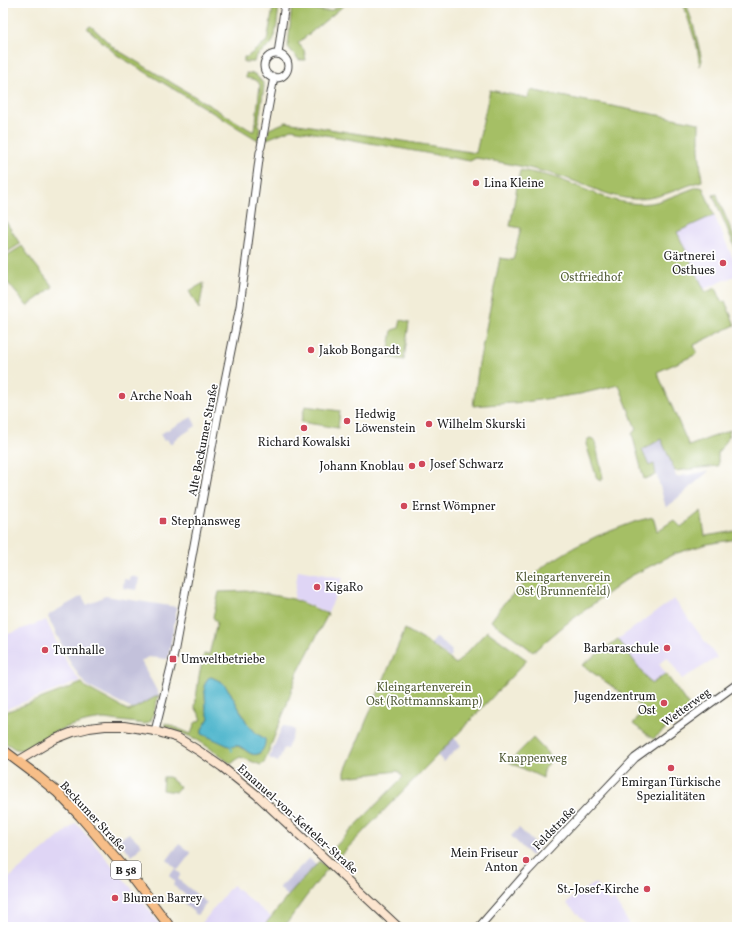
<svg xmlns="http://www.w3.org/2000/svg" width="740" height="930" font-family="Vollkorn,serif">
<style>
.built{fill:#dfd5f5}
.industrial{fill:#c3c1db}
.green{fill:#a5bf65;stroke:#606e40;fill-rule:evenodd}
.water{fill:#4db5cc;stroke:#346874}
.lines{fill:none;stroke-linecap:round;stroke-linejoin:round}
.stream{stroke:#4db5cc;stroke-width:1.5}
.tertiary-casing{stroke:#3c3b38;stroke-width:9}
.secondary-casing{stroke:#3c3b38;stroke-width:10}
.primary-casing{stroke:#3c3b38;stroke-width:11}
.tertiary{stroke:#fff;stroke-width:7}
.secondary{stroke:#fce5cf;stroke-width:8}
.primary{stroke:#f7be88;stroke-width:9}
.poi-dot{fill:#d1495b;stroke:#fff;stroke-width:1.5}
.labels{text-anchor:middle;stroke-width:3.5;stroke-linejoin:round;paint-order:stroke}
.shield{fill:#fff;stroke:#606060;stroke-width:1}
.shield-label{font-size:11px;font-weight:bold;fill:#1c1c1c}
.poi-label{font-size:12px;fill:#1c1c1c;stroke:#fff;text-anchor:start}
.park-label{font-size:12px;fill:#535d39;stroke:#fff}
.street-label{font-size:12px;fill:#1c1c1c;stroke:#fff}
</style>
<rect width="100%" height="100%" fill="#fff"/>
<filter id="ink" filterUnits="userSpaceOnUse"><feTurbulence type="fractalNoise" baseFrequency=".025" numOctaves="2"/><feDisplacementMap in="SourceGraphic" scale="8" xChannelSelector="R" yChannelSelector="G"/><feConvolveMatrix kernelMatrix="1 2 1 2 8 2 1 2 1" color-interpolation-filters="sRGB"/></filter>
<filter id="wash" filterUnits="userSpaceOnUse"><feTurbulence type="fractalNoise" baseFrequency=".012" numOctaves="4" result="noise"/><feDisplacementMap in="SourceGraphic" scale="16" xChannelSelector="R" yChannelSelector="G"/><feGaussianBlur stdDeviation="0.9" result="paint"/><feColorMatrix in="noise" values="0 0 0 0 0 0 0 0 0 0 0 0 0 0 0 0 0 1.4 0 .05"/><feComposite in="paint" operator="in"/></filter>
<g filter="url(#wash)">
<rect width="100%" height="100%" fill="#f2edd8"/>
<g class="built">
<polygon points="714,215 737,268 737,275 704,289 677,232"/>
<polygon points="298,570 343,578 328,613 294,598"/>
<polygon points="674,599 717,658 682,679 667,657 659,664 666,674 651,684 618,639"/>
<polygon points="46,620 59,648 69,666 80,681 3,710 3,636"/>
<polygon points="76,823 139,897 162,927 50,927 47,924 43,927 7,927 3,923 3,883"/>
<polygon points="596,883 610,901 614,899 631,927 591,927 566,903 579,892"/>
<polygon points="232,885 271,917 263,927 199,927"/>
</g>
<g class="industrial">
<polygon points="192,417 196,426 174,440 174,442 170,444 167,439 164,441 160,434"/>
<polygon points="661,439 674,470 676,477 709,471 666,508 654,465 649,466 642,450"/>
<polygon points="131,576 139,578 137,590 123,588 124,579 129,580"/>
<polygon points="82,596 87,605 105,596 177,607 168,659 148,657 141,661 159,695 132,709 89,687 82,680 71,664 48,617 50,614"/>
<polygon points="437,637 452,651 451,653 452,655 450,658 435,646 434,647 431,644"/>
<polygon points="283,725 295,730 287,749 284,748 278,762 269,758"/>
<polygon points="454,738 461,745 444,762 437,755"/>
<polygon points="519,828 539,848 531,856 511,836"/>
<polygon points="129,833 142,845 132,856 118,840"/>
<polygon points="179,844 191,853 178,870 167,860"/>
<polygon points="309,858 316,865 288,896 279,888"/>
<polygon points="175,869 181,874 178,879 207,903 197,915 184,904 189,898 173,885 175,881 169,876"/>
</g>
<g class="green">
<path d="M274,3H279C278,13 277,32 273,41C269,50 255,52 254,62H244V57H247L267,41Z"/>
<path d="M293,3C306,3 316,12 327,11C335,11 339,3 347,3L298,43L304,50L306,60H299L288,47L292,4Z"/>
<polygon points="683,3 686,3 694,27 702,60 700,66 697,47"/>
<path d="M91,26L114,48L252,131H255L260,85C257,79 252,79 246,78V73L255,74L263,83L264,86L258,125L260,128L258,140L117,55L87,28Z"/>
<path d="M490,90L528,98L530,90L699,123V150L702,181C681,187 662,198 640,199C613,200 588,185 562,177C534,168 505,163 476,158L470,161L292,129L267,139L269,129L286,122L476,153Z"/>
<path d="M520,170C535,173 549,175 562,180C593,192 622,209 656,202C670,198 683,192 697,187H700L703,188L714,215L677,232L704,289L706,292L716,288L722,302L725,301L735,325L694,345L697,354L657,372L689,446L730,430L726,442L718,452V466L675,471L661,439L642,450L649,466L654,464L656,475L644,479L632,434L636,429L619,385L580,394L525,402L473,406L479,363L500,258L513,260L521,228L510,226Z"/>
<polygon points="717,194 719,201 737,244 737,252 713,195"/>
<polygon points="3,217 20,244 3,255"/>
<polygon points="22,246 34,263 53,287 27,306 8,283 3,287 3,258"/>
<polygon points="204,283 199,309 189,291"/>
<polygon points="401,320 409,322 404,360 388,357 392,330 399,328"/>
<polygon points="305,406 340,411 338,428 301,422"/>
<polygon points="590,438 593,439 595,441 603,478 601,481 597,479 586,444 587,440"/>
<polygon points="701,511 705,536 737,531 737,539 707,544 674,554 631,576 566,624 533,652 527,647 491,621 504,603 529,579 547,564 573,548 597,536 637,521 653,517 657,531 674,520 681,527"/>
<path d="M250,591L293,599L328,614L297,674L286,707L264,763L261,765L240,757L231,764L208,747L196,739L165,726V723L191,734L195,723L202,719L195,707L199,676L204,654L209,655L217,623L213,617L219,592ZM211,677L222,682L230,692L247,723L256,733L265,739L259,754C249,757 245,747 236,746L202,734V729L209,718L206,709L205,693L204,686Z"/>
<polygon points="405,629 429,643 456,664 487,631 527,660 454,738 336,860 329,853 403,777 398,771 345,777 345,771"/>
<polygon points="618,639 651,684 666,674 691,709 653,739 633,724 644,709 582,665"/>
<polygon points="82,683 87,688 129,711 159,695 151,721 145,724 104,719 89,721 70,726 52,733 23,750 15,749 3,741 3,713"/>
<path d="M533,738L553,759C547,765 543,769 543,778L509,762Z"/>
<polygon points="163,777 169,777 180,787 176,792 162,790"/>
<polygon points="319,861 328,868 305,898 284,927 263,927 288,896 316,865"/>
</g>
<path class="water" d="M211,677L222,682L230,692L247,723L256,733L265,739C266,746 261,757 252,754C248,753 245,749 241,747C238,745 235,746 231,747L202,734V729L209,718L206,709L205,693L204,686L208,678Z"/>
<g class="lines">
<polyline class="stream" points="231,747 232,751"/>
</g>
</g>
<g filter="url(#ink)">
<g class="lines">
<defs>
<g id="tertiary">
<polyline points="278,54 285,3"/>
<circle cx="276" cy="66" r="12"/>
<polyline points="261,147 274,77"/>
<polyline points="155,731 173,659 218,415 240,306 260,152"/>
<polyline points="479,927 528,871 635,758 737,684"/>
</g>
<polyline id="secondary" points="18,761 55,739 73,732 89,728 105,726 124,726 155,731 178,738 199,751 222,767 257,795 398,927"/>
<polyline id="primary" points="3,750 35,774 57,792 80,816 133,878 170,927"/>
</defs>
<use href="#tertiary" class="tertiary-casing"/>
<use href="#secondary" class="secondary-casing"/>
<use href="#primary" class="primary-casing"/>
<use href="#tertiary" class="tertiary"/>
<use href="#secondary" class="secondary"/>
<use href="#primary" class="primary"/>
</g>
</g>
<g class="poi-dot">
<circle cx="476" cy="183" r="4"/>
<circle cx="723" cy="263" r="4"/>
<circle cx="311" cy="350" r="4"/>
<circle cx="122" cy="396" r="4"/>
<circle cx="347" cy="421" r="4"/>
<circle cx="429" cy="424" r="4"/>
<circle cx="304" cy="428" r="4"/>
<circle cx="422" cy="464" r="4"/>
<circle cx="412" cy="466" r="4"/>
<circle cx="404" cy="506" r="4"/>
<rect x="159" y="517" width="8" height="8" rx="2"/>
<circle cx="317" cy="587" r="4"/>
<circle cx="667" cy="648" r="4"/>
<circle cx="45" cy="650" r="4"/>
<rect x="169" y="655" width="8" height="8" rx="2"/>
<circle cx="664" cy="703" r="4"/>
<circle cx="671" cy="768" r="4"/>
<circle cx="526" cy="860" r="4"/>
<circle cx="647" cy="889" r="4"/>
<circle cx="115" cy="898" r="4"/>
</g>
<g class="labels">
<rect class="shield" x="111" y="861" width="30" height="18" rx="3"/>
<g class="shield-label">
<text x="126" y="874">B 58</text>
</g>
<g class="poi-label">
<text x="484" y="187">Lina Kleine</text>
<text x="715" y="260" text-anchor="end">Gärtnerei<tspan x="715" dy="14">Osthues</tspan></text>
<text x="319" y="354">Jakob Bongardt</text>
<text x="130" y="400">Arche Noah</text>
<text x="355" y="418">Hedwig<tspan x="355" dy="14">Löwenstein</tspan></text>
<text x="437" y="428">Wilhelm Skurski</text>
<text x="304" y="446" text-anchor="middle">Richard Kowalski</text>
<text x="430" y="468">Josef Schwarz</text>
<text x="404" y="470" text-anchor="end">Johann Knoblau</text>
<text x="412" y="510">Ernst Wömpner</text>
<text x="171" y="525">Stephansweg</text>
<text x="325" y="591">KigaRo</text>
<text x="659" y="652" text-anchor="end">Barbaraschule</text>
<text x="53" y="654">Turnhalle</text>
<text x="181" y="663">Umweltbetriebe</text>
<text x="656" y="700" text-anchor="end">Jugendzentrum<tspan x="656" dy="14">Ost</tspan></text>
<text x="671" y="786" text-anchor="middle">Emirgan Türkische<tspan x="671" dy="14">Spezialitäten</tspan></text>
<text x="518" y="857" text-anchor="end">Mein Friseur<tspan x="518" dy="14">Anton</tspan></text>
<text x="639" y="893" text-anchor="end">St.-Josef-Kirche</text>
<text x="123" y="902">Blumen Barrey</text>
</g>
<g class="park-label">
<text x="591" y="281">Ostfriedhof</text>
<text x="563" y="581">Kleingartenverein<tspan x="563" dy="14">Ost (Brunnenfeld)</tspan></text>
<text x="424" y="691">Kleingartenverein<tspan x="424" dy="14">Ost (Rottmannskamp)</tspan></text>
<text x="533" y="762">Knappenweg</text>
</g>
<g class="street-label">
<text transform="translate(203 440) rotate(-79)" y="4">Alte Beckumer Straße</text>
<text transform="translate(686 707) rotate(-36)" y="4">Wetterweg</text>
<text transform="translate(93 816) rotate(47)" y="4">Beckumer Straße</text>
<text transform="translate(298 819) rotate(42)" y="4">Emanuel-von-Ketteler-Straße</text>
<text transform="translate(554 828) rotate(-46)" y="4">Feldstraße</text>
</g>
</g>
<rect width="740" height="930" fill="none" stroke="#fff" stroke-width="16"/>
</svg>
